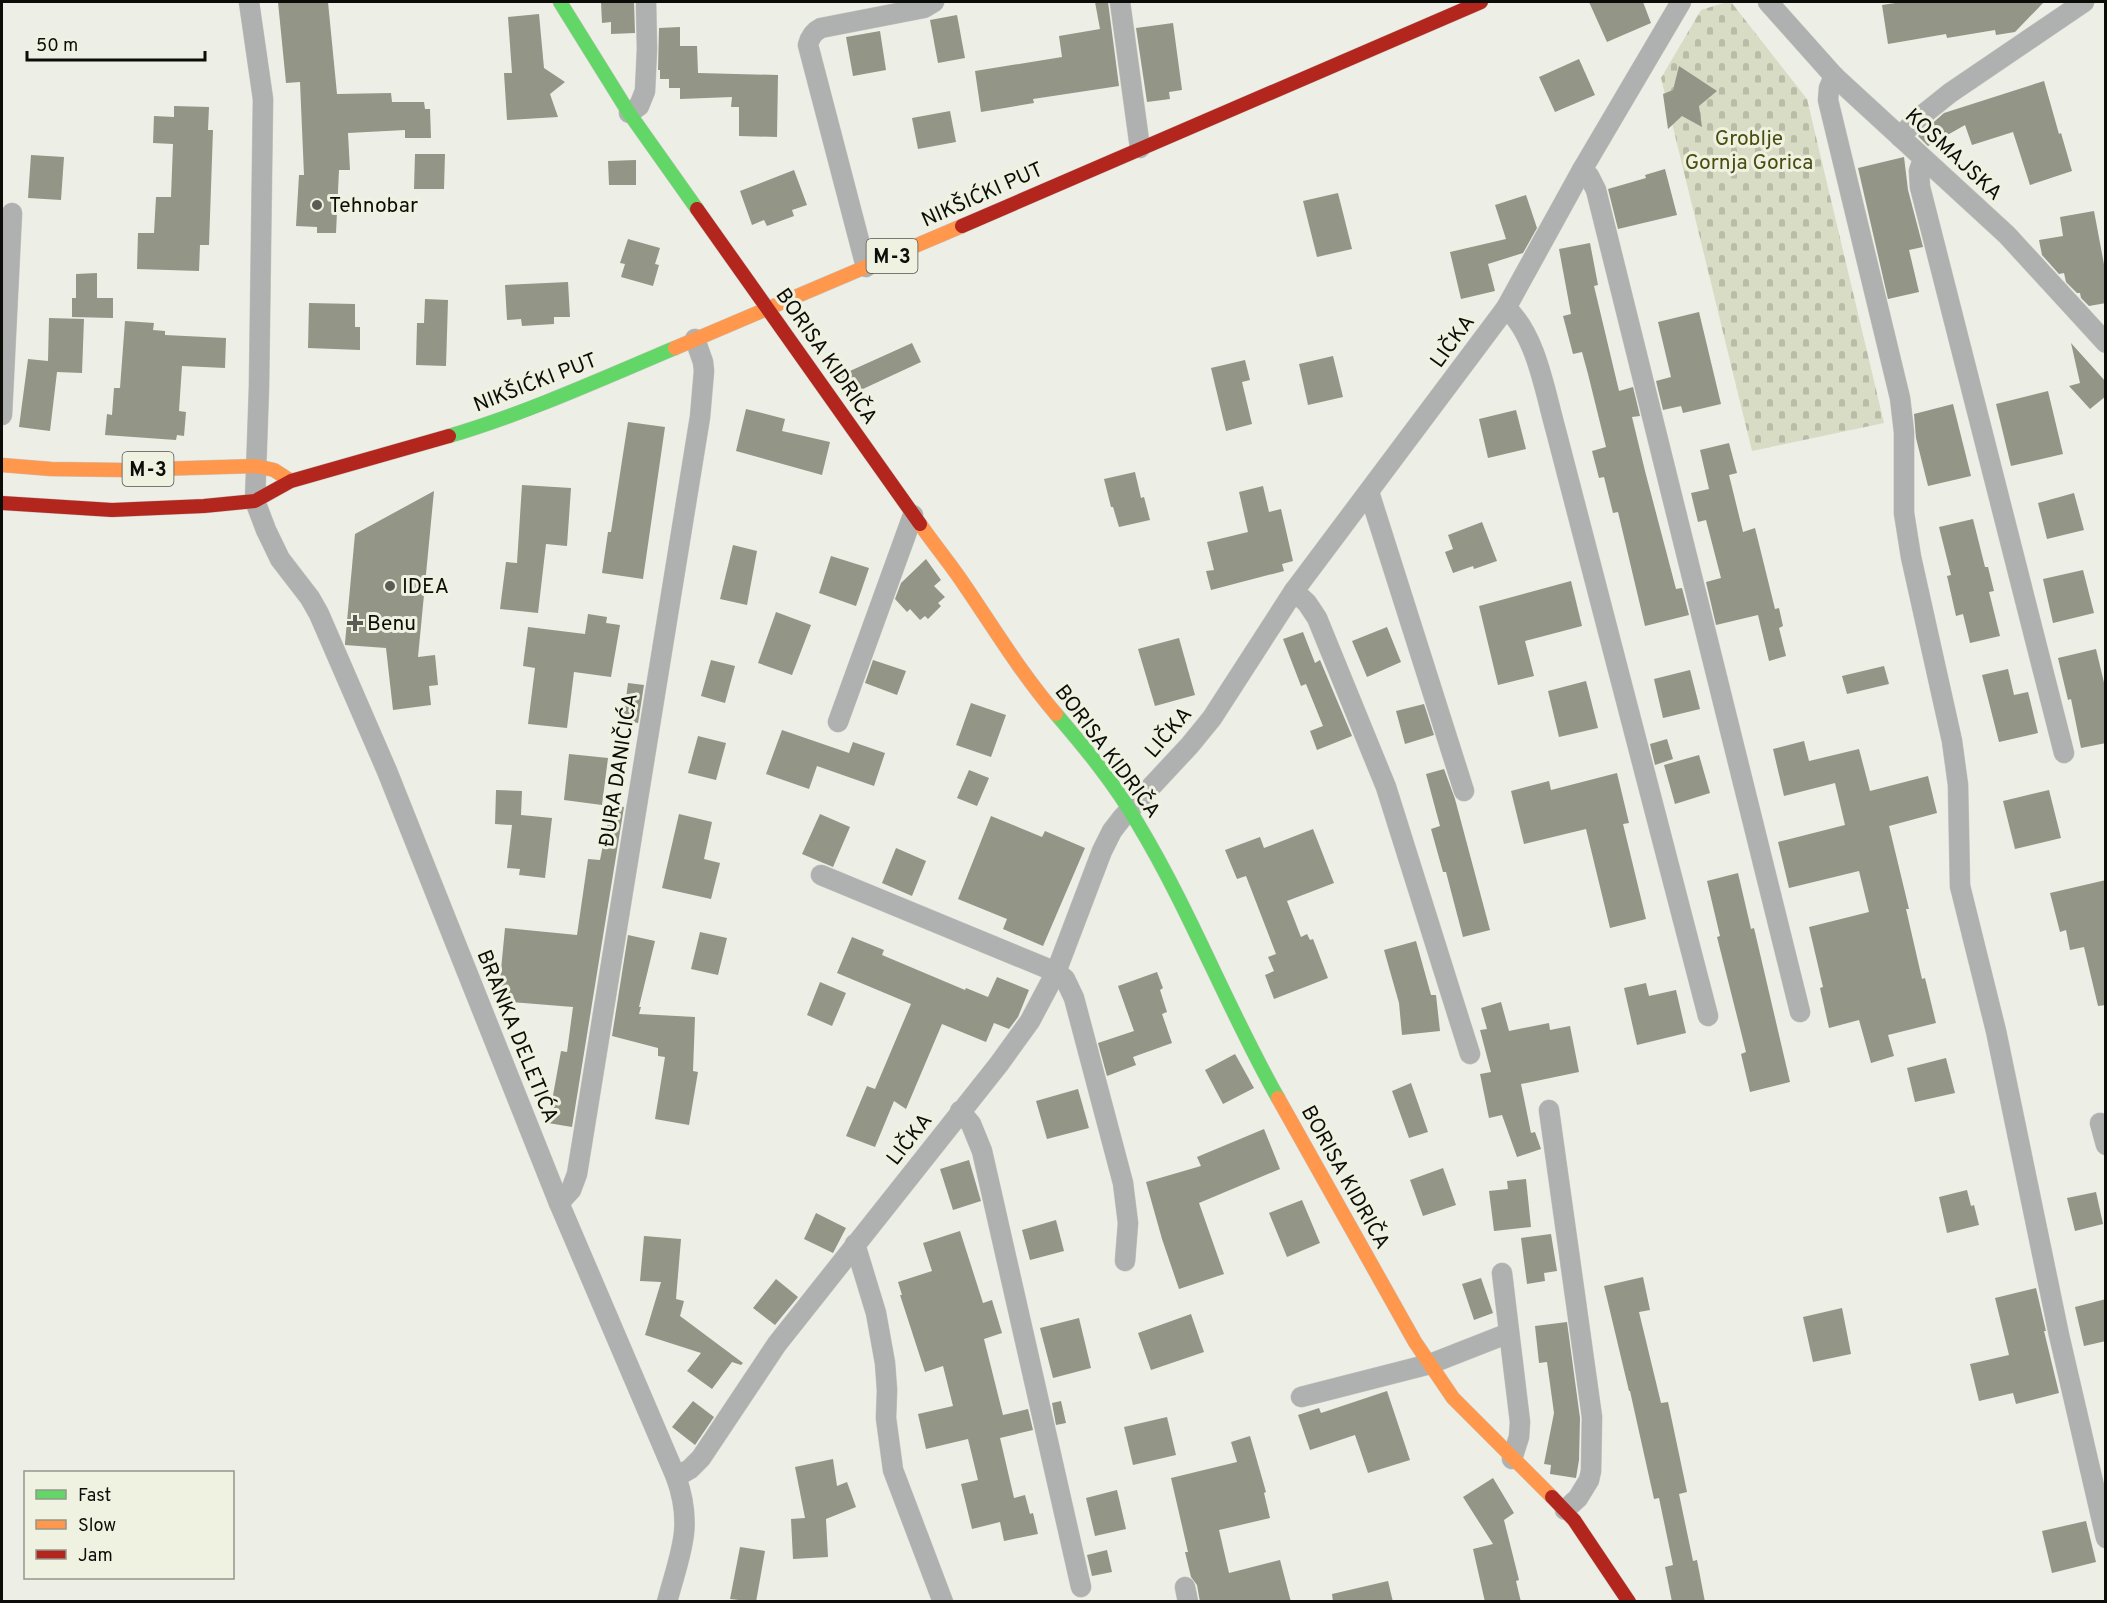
<svg xmlns="http://www.w3.org/2000/svg" width="2107" height="1603" font-family="Overpass,sans-serif">
<style>
.cemetery{fill:url(#cemetery-stones)}
.building{fill:#939587}
.lines{fill:none;stroke-linecap:round;stroke-linejoin:round}
.street-casing{stroke:#c8c9c2;stroke-width:21}
.fast-casing{stroke:#c8c9c2;stroke-width:15}
.slow-casing{stroke:#c8c9c2;stroke-width:15}
.jam-casing{stroke:#c8c9c2;stroke-width:15}
.street{stroke:#afb0b0;stroke-width:20}
.fast{stroke:#63d668;stroke-width:14}
.slow{stroke:#ff974d;stroke-width:14}
.jam{stroke:#b3261e;stroke-width:14}
.poi-dot{fill:#5b5c55;stroke:#f0f2e1;stroke-width:2}
.labels{text-anchor:middle;stroke-width:6;stroke-linejoin:round;paint-order:stroke}
.shield{fill:#f0f2e1;stroke:#505249;stroke-width:1.5}
.shield-label{font-size:20px;font-weight:bold;fill:#0c0d08}
.park-label{font-size:21px;fill:#494d0f;stroke:#f0f2e1}
.street-label{font-size:21px;fill:#0c0d08;stroke:#f0f2e1}
.poi-label{font-size:21px;fill:#0c0d08;stroke:#f0f2e1;text-anchor:start}
</style>
<defs>
<pattern id="cemetery-stones" width="16" height="16" patternUnits="userSpaceOnUse" patternTransform="scale(1.5)"><rect width="16" height="16" fill="#d9dcc4"/><path d="M2 7V4a2 2 0 0 1 4 0v3zM10 15v-3a2 2 0 0 1 4 0v3z" fill="#b9bca7"/></pattern>
</defs>
<rect width="100%" height="100%" fill="#edeee5"/>
<polygon class="cemetery" points="1727,2 1731,2 1807,99 1884,423 1752,451 1661,78 1701,10"/>
<g class="building">
<polygon points="278,2 328,2 337,94 391,93 392,102 424,102 425,109 430,109 431,138 405,138 405,130 348,133 350,170 339,170 336,233 317,233 317,227 296,226 299,175 304,175 300,82 286,83"/>
<polygon points="601,2 634,2 635,33 611,34 611,22 602,23"/>
<polygon points="1095,2 1108,2 1119,86 1033,99 1034,103 981,112 975,71 1062,57 1059,36 1100,29"/>
<polygon points="1589,2 1643,2 1651,23 1607,42"/>
<polygon points="1902,2 2044,2 2015,32 1996,35 1995,30 1947,38 1946,34 1888,44 1882,5"/>
<polygon points="539,14 544,68 565,82 550,94 558,117 507,120 504,73 512,73 508,17"/>
<polygon points="957,15 965,58 938,63 930,20"/>
<polygon points="1173,23 1182,90 1169,92 1170,99 1147,102 1136,28"/>
<polygon points="680,27 680,46 697,46 698,73 778,75 777,137 739,136 739,107 731,107 732,97 680,99 680,88 669,88 669,79 660,79 660,70 658,70 659,28"/>
<polygon points="880,31 886,70 853,76 846,37"/>
<polygon points="1579,59 1595,95 1555,112 1539,77"/>
<polygon points="1679,66 1717,91 1699,106 1702,127 1682,116 1668,129 1663,94 1673,90"/>
<polygon points="2044,81 2059,134 2061,133 2072,171 2030,185 2013,132 1972,145 1965,125 1928,146 1918,136 1944,113"/>
<polygon points="174,106 209,107 208,130 213,130 209,245 200,245 199,271 137,269 138,233 154,233 156,197 171,197 173,144 153,143 154,116 174,117"/>
<polygon points="950,111 956,142 918,149 912,118"/>
<polygon points="415,154 445,154 444,189 414,189"/>
<polygon points="31,155 64,157 61,200 28,198"/>
<polygon points="1904,157 1908,190 1923,247 1909,250 1919,292 1888,299 1858,168"/>
<polygon points="636,160 636,185 609,185 608,161"/>
<polygon points="1665,169 1677,215 1618,229 1608,189 1646,178 1645,175"/>
<polygon points="794,170 807,205 792,210 794,216 767,226 764,220 752,225 740,191"/>
<polygon points="1338,193 1352,249 1317,257 1303,201"/>
<polygon points="1526,195 1537,228 1523,253 1488,264 1495,291 1461,299 1450,252 1506,239 1495,205"/>
<polygon points="2094,211 2106,275 2106,303 2089,306 2081,298 2080,293 2077,293 2066,282 2064,273 2059,274 2042,255 2039,240 2063,236 2060,217"/>
<polygon points="628,239 660,248 655,264 659,265 653,286 621,277 625,264 620,263"/>
<polygon points="1590,243 1598,285 1594,286 1619,391 1633,387 1640,416 1632,417 1645,471 1676,589 1682,588 1689,615 1645,626 1618,512 1613,513 1604,477 1599,478 1592,451 1606,447 1588,374 1582,352 1573,354 1563,316 1571,314 1559,249"/>
<polygon points="97,273 97,298 113,298 113,318 72,317 72,298 76,298 76,274"/>
<polygon points="568,282 570,317 554,317 554,324 522,326 521,319 507,320 505,285"/>
<polygon points="425,299 448,300 446,366 416,365 417,323 424,323"/>
<polygon points="309,303 355,304 355,327 360,327 360,350 308,348"/>
<polygon points="1699,312 1721,404 1683,413 1681,406 1663,410 1656,381 1671,377 1658,322"/>
<polygon points="49,318 84,319 82,373 57,372 50,431 19,427 28,359 48,361"/>
<polygon points="125,321 154,323 153,330 165,331 165,335 226,338 225,368 182,366 179,411 186,412 184,436 177,435 176,440 105,435 107,414 112,415 114,388 120,388"/>
<polygon points="912,343 921,362 850,395 841,375"/>
<polygon points="2071,343 2106,382 2106,396 2090,409 2069,386 2080,383"/>
<polygon points="1333,356 1343,397 1308,405 1299,364"/>
<polygon points="1245,360 1250,380 1242,382 1252,424 1226,431 1211,368"/>
<polygon points="2048,391 2063,454 2011,466 1996,404"/>
<polygon points="1953,404 1971,476 1928,486 1916,438 1914,414"/>
<polygon points="746,409 785,419 782,431 830,442 822,475 736,451"/>
<polygon points="1516,410 1526,449 1488,458 1479,419"/>
<polygon points="628,422 665,427 643,579 602,573 608,532 611,532"/>
<polygon points="1729,443 1737,473 1729,475 1743,532 1755,528 1775,609 1779,608 1783,626 1779,628 1786,656 1769,661 1758,615 1716,625 1706,582 1721,578 1706,520 1698,522 1691,493 1709,489 1700,450"/>
<polygon points="1135,472 1141,498 1144,497 1150,520 1119,527 1113,507 1111,507 1104,479"/>
<polygon points="522,485 571,488 567,546 546,544 538,613 500,609 506,562 517,563"/>
<polygon points="1263,486 1269,512 1281,509 1293,561 1282,564 1284,571 1211,590 1206,571 1214,570 1207,542 1248,532 1239,492"/>
<polygon points="434,491 418,657 435,655 438,685 429,686 431,705 393,710 386,648 345,645 345,643 355,534"/>
<polygon points="2074,493 2084,530 2047,539 2038,503"/>
<polygon points="1973,519 1985,567 1988,567 1994,591 1989,592 2000,636 1970,643 1963,614 1956,616 1947,576 1951,575 1939,527"/>
<polygon points="1482,522 1497,561 1474,569 1473,566 1453,573 1445,552 1453,549 1448,535"/>
<polygon points="733,545 757,551 747,605 720,599"/>
<polygon points="831,556 869,568 856,606 819,593"/>
<polygon points="926,559 941,580 934,586 945,597 938,603 941,606 928,619 925,616 920,620 910,609 907,612 895,599 901,583"/>
<polygon points="2083,570 2094,613 2053,623 2043,579"/>
<polygon points="1571,581 1582,626 1525,641 1534,676 1498,685 1479,606"/>
<polygon points="776,612 811,625 792,675 758,663"/>
<polygon points="588,614 607,617 606,623 620,625 611,677 574,672 567,728 528,724 535,668 523,666 528,627 585,634"/>
<polygon points="1387,627 1401,662 1367,677 1352,641"/>
<polygon points="1303,632 1315,663 1320,660 1352,736 1317,750 1310,731 1323,726 1306,684 1301,686 1283,639"/>
<polygon points="1179,638 1195,695 1155,706 1138,649"/>
<polygon points="2096,649 2106,691 2106,743 2081,748 2071,699 2068,700 2058,658"/>
<polygon points="711,660 735,666 725,703 701,696"/>
<polygon points="873,660 906,671 897,695 865,683"/>
<polygon points="1884,666 1889,684 1847,694 1842,676"/>
<polygon points="2008,669 2014,695 2028,692 2038,733 1999,742 1982,675"/>
<polygon points="1690,670 1700,709 1663,718 1654,679"/>
<polygon points="1586,681 1598,728 1559,737 1548,691"/>
<polygon points="628,683 644,685 638,723 623,721"/>
<polygon points="971,703 1006,715 991,757 956,745"/>
<polygon points="1424,704 1434,735 1405,744 1396,711"/>
<polygon points="782,730 849,753 853,742 885,753 874,786 817,766 809,789 766,774"/>
<polygon points="698,736 726,743 716,780 688,773"/>
<polygon points="1667,739 1673,759 1655,765 1650,744"/>
<polygon points="1804,741 1809,761 1859,749 1870,791 1928,776 1937,813 1889,826 1909,909 1906,909 1922,979 1925,978 1936,1023 1888,1035 1894,1056 1871,1063 1859,1020 1829,1028 1820,988 1823,987 1809,927 1869,912 1859,871 1789,888 1778,842 1845,825 1835,783 1784,796 1773,749"/>
<polygon points="569,754 608,758 602,805 564,800"/>
<polygon points="1699,755 1710,793 1675,804 1664,765"/>
<polygon points="1444,769 1455,799 1490,930 1463,937 1446,872 1443,872 1431,829 1440,826 1426,774"/>
<polygon points="969,770 989,778 977,806 957,798"/>
<polygon points="1617,773 1629,823 1623,824 1646,919 1610,928 1586,829 1524,844 1511,791 1549,781 1551,790"/>
<polygon points="496,790 522,791 521,815 552,818 545,878 519,875 520,869 507,868 512,825 495,824"/>
<polygon points="2049,790 2061,838 2015,849 2003,801"/>
<polygon points="611,805 624,807 572,1127 548,1123 561,1051 567,1052 573,1007 498,1001 505,928 577,935 588,859 600,860"/>
<polygon points="679,814 712,822 704,859 720,863 711,899 662,888"/>
<polygon points="820,814 850,827 833,867 802,854"/>
<polygon points="991,816 1042,837 1045,831 1085,848 1043,946 1003,929 1007,919 958,899"/>
<polygon points="1313,829 1334,883 1287,901 1301,937 1307,934 1310,940 1313,939 1328,978 1274,999 1265,975 1274,971 1268,957 1276,954 1246,876 1237,879 1225,850 1260,837 1264,848"/>
<polygon points="896,848 926,861 912,896 882,883"/>
<polygon points="1738,873 1751,929 1754,928 1790,1082 1750,1092 1741,1054 1746,1052 1717,937 1720,936 1707,881"/>
<polygon points="2106,880 2106,1005 2098,1006 2084,947 2070,950 2066,930 2060,932 2050,893"/>
<polygon points="700,932 727,938 718,975 691,969"/>
<polygon points="628,935 655,941 639,1007 641,1007 639,1014 695,1017 693,1071 698,1072 689,1125 655,1119 665,1057 658,1056 658,1048 612,1036"/>
<polygon points="852,937 884,950 882,955 965,990 966,988 988,997 997,977 1029,990 1018,1017 1009,1029 994,1023 986,1042 942,1024 906,1109 894,1101 875,1147 846,1136 867,1086 875,1089 911,1004 837,973"/>
<polygon points="1416,941 1431,995 1436,995 1440,1031 1402,1035 1399,1003 1384,950"/>
<polygon points="1157,972 1163,988 1160,990 1167,1012 1162,1014 1172,1043 1133,1057 1136,1065 1107,1076 1098,1043 1134,1031 1118,986"/>
<polygon points="820,982 846,993 832,1026 807,1015"/>
<polygon points="1646,983 1649,996 1676,990 1686,1033 1637,1045 1624,988"/>
<polygon points="1501,1002 1509,1031 1549,1023 1550,1030 1570,1026 1579,1072 1521,1084 1531,1133 1535,1132 1541,1149 1517,1157 1502,1115 1489,1118 1480,1074 1491,1072 1480,1030 1487,1029 1481,1008"/>
<polygon points="1235,1054 1254,1088 1223,1104 1205,1070"/>
<polygon points="1946,1058 1955,1093 1915,1102 1907,1068"/>
<polygon points="1411,1083 1428,1132 1409,1138 1392,1091"/>
<polygon points="1078,1089 1089,1128 1047,1139 1036,1101"/>
<polygon points="1264,1129 1280,1169 1199,1203 1224,1274 1179,1289 1162,1239 1146,1182 1201,1166 1197,1157"/>
<polygon points="969,1160 981,1201 953,1210 940,1169"/>
<polygon points="1443,1168 1456,1205 1423,1216 1410,1180"/>
<polygon points="1526,1179 1531,1227 1494,1231 1489,1191 1508,1189 1507,1181"/>
<polygon points="1967,1190 1971,1206 1974,1205 1979,1225 1947,1233 1939,1197"/>
<polygon points="2096,1192 2103,1224 2075,1231 2067,1198"/>
<polygon points="1302,1200 1320,1243 1287,1257 1269,1213"/>
<polygon points="816,1213 846,1228 833,1253 804,1239"/>
<polygon points="1056,1220 1064,1251 1030,1260 1022,1230"/>
<polygon points="960,1231 983,1303 992,1300 1002,1333 984,1339 1003,1415 1028,1409 1033,1430 1000,1438 1014,1498 1025,1495 1030,1514 1033,1513 1038,1534 1004,1541 1000,1522 972,1529 961,1484 978,1480 968,1439 926,1449 918,1414 953,1406 943,1366 925,1372 900,1295 902,1295 898,1282 932,1271 923,1243"/>
<polygon points="1551,1234 1557,1271 1544,1273 1545,1281 1527,1284 1521,1238"/>
<polygon points="644,1236 681,1239 676,1299 684,1301 680,1316 743,1363 741,1365 732,1362 712,1389 687,1371 701,1353 645,1335 661,1282 640,1281"/>
<polygon points="1643,1277 1650,1310 1639,1312 1661,1403 1668,1402 1687,1492 1679,1494 1693,1561 1697,1560 1705,1602 1672,1602 1665,1567 1673,1565 1659,1498 1654,1499 1630,1391 1629,1391 1604,1286"/>
<polygon points="1481,1278 1493,1313 1474,1320 1462,1284"/>
<polygon points="776,1279 798,1297 775,1325 753,1308"/>
<polygon points="2036,1288 2046,1331 2044,1331 2059,1393 2016,1404 2013,1393 1979,1401 1970,1364 2009,1355 1995,1298"/>
<polygon points="2106,1299 2106,1341 2084,1346 2075,1307"/>
<polygon points="1842,1308 1851,1354 1813,1362 1803,1317"/>
<polygon points="1191,1314 1204,1352 1151,1370 1138,1333"/>
<polygon points="1079,1318 1091,1368 1053,1378 1040,1328"/>
<polygon points="1567,1322 1580,1418 1579,1460 1576,1478 1550,1474 1551,1465 1544,1464 1554,1413 1547,1362 1539,1363 1535,1326"/>
<polygon points="1387,1391 1410,1460 1368,1473 1355,1435 1310,1450 1298,1415 1319,1408 1321,1413"/>
<polygon points="693,1401 714,1417 695,1445 672,1427"/>
<polygon points="1061,1401 1066,1423 1056,1425 1052,1403"/>
<polygon points="1167,1417 1176,1455 1133,1465 1124,1427"/>
<polygon points="1250,1436 1266,1492 1264,1493 1270,1518 1219,1530 1229,1573 1280,1560 1291,1602 1200,1602 1197,1585 1191,1577 1185,1552 1188,1552 1171,1478 1237,1462 1231,1442"/>
<polygon points="833,1459 837,1486 847,1482 856,1507 826,1519 828,1557 793,1559 791,1519 805,1518 795,1467"/>
<polygon points="1493,1478 1514,1513 1504,1520 1519,1580 1516,1581 1521,1602 1485,1602 1473,1549 1493,1544 1463,1497"/>
<polygon points="1117,1490 1126,1529 1095,1536 1086,1498"/>
<polygon points="2086,1521 2096,1562 2052,1573 2042,1531"/>
<polygon points="740,1547 765,1551 756,1602 730,1599"/>
<polygon points="1107,1550 1112,1572 1092,1576 1087,1555"/>
<polygon points="1388,1581 1393,1602 1333,1602 1332,1594"/>
</g>
<g class="lines">
<defs>
<g id="street">
<path d="M249,2L263,99L259,387L255,501L266,530L280,559L310,598L319,614L387,771L559,1203L676,1477C694,1527 680,1553 667,1602"/>
<polyline points="1120,2 1140,148"/>
<polyline points="1768,2 1834,76 2007,235 2106,343"/>
<polyline points="1834,76 1829,88 1828,100 1900,398 1904,432 1904,513 1911,557 1952,741 1958,785 1960,886 1996,1031 2059,1335 2106,1538"/>
<polyline points="629,113 639,106 645,91 647,49 646,2"/>
<polyline points="1900,137 1915,121 1950,93 2084,2"/>
<polyline points="1923,159 1919,171 1920,187 2064,753"/>
<polyline points="1582,170 1589,176 1596,190 1800,1012"/>
<path d="M866,267L808,45C810,37 813,32 821,28L924,8L934,2"/>
<path d="M1506,308C1536,334 1545,392 1556,431L1708,1016"/>
<polyline points="2,415 12,213"/>
<polyline points="1369,492 1464,791"/>
<polyline points="1294,591 1307,603 1317,618 1386,787 1470,1054"/>
<polyline points="838,722 913,515"/>
<polyline points="821,875 1056,972 1065,979 1074,998 1123,1183 1128,1223 1125,1261"/>
<polyline points="1549,1110 1592,1417 1591,1471 1589,1480 1578,1498 1565,1510"/>
<polyline points="960,1111 971,1124 982,1151 1081,1587"/>
<polyline points="2100,1123 2106,1145"/>
<polyline points="559,1203 571,1190 577,1174 700,417 704,371 703,362 695,339"/>
<polyline points="855,1244 876,1313 885,1363 887,1390 886,1418 893,1470 943,1602"/>
<polyline points="1502,1273 1520,1422 1519,1437 1512,1459"/>
<polyline points="1301,1397 1430,1364 1509,1333"/>
<polyline points="676,1477 690,1469 701,1458 777,1344 999,1064 1030,1021 1056,972 1102,851 1112,831 1122,818 1190,745 1212,718 1294,591 1506,308 1582,170 1681,2"/>
<polyline points="1185,1587 1188,1602"/>
</g>
<g id="fast">
<polyline points="560,2 629,113 697,209"/>
<path d="M449,436C527,413 601,379 675,348"/>
<path d="M1056,714C1086,749 1115,784 1138,824C1191,912 1227,1008 1278,1098"/>
</g>
<g id="slow">
<polyline points="675,348 962,226"/>
<polyline points="2,465 51,469 123,470 256,466 274,470 291,481"/>
<path d="M920,524C933,543 948,561 961,580C992,625 1020,672 1056,714"/>
<polyline points="1278,1098 1415,1342 1453,1398 1552,1497"/>
</g>
<g id="jam">
<polyline points="697,209 920,524"/>
<polyline points="962,226 1481,2"/>
<polyline points="2,503 112,510 204,506 255,501 291,481 449,436"/>
<polyline points="1552,1497 1574,1520 1629,1602"/>
</g>
</defs>
<use href="#street" class="street-casing"/>
<use href="#fast" class="fast-casing"/>
<use href="#slow" class="slow-casing"/>
<use href="#jam" class="jam-casing"/>
<use href="#street" class="street"/>
<use href="#fast" class="fast"/>
<use href="#slow" class="slow"/>
<use href="#jam" class="jam"/>
</g>
<g class="poi-dot">
<circle cx="317" cy="205" r="6"/>
<circle cx="390" cy="586" r="6"/>
<path d="M352 614h6v6h6v6h-6v6h-6v-6h-6v-6h6z"/>
</g>
<g class="labels">
<g class="shield">
<rect x="866.5" y="239" width="51" height="34" rx="4.5"/>
<rect x="122.5" y="452" width="51" height="34" rx="4.5"/>
</g>
<g class="shield-label">
<text x="892" y="263">M-3</text>
<text x="148" y="476">M-3</text>
</g>
<g class="park-label">
<text x="1749" y="145">Groblje<tspan x="1749" dy="24">Gornja Gorica</tspan></text>
</g>
<g class="street-label">
<text transform="translate(1954 154) rotate(43)" y="7">KOSMAJSKA</text>
<text transform="translate(982 194) rotate(-24)" y="7">NIKŠIĆKI PUT</text>
<text transform="translate(1452 341) rotate(-54)" y="7">LIČKA</text>
<text transform="translate(827 356) rotate(55)" y="7">BORISA KIDRIČA</text>
<text transform="translate(535 382) rotate(-21)" y="7">NIKŠIĆKI PUT</text>
<text transform="translate(1168 732) rotate(-49)" y="7">LIČKA</text>
<text transform="translate(1108 751) rotate(53)" y="7">BORISA KIDRIČA</text>
<text transform="translate(618 770) rotate(-81)" y="7">ĐURA DANIČIĆA</text>
<text transform="translate(518 1036) rotate(68)" y="7">BRANKA DELETIĆA</text>
<text transform="translate(909 1139) rotate(-52)" y="7">LIČKA</text>
<text transform="translate(1346 1177) rotate(61)" y="7">BORISA KIDRIČA</text>
</g>
<g class="poi-label">
<text x="329" y="212">Tehnobar</text>
<text x="402" y="593">IDEA</text>
<text x="367" y="630">Benu</text>
</g>
</g>
<rect width="2107" height="1603" fill="none" stroke="#0c0d08" stroke-width="6"/>
<rect x="24" y="1471" width="210" height="108" fill="#f0f2e1" stroke="#95968a" stroke-width="1.5"/>
<rect x="36" y="1490" width="30" height="9" fill="#63d668" stroke="#95968a" stroke-width="1.5"/>
<text x="78" y="1501" font-size="18" fill="#0c0d08">Fast</text>
<rect x="36" y="1520" width="30" height="9" fill="#ff974d" stroke="#95968a" stroke-width="1.5"/>
<text x="78" y="1531" font-size="18" fill="#0c0d08">Slow</text>
<rect x="36" y="1550" width="30" height="9" fill="#b3261e" stroke="#95968a" stroke-width="1.5"/>
<text x="78" y="1561" font-size="18" fill="#0c0d08">Jam</text>
<path d="M27 51v9h178v-9" fill="none" stroke="#0c0d08" stroke-width="3"/>
<text x="36" y="51" font-size="18" fill="#0c0d08" stroke="#f0f2e1" stroke-width="4.5" paint-order="stroke">50 m</text>
</svg>
